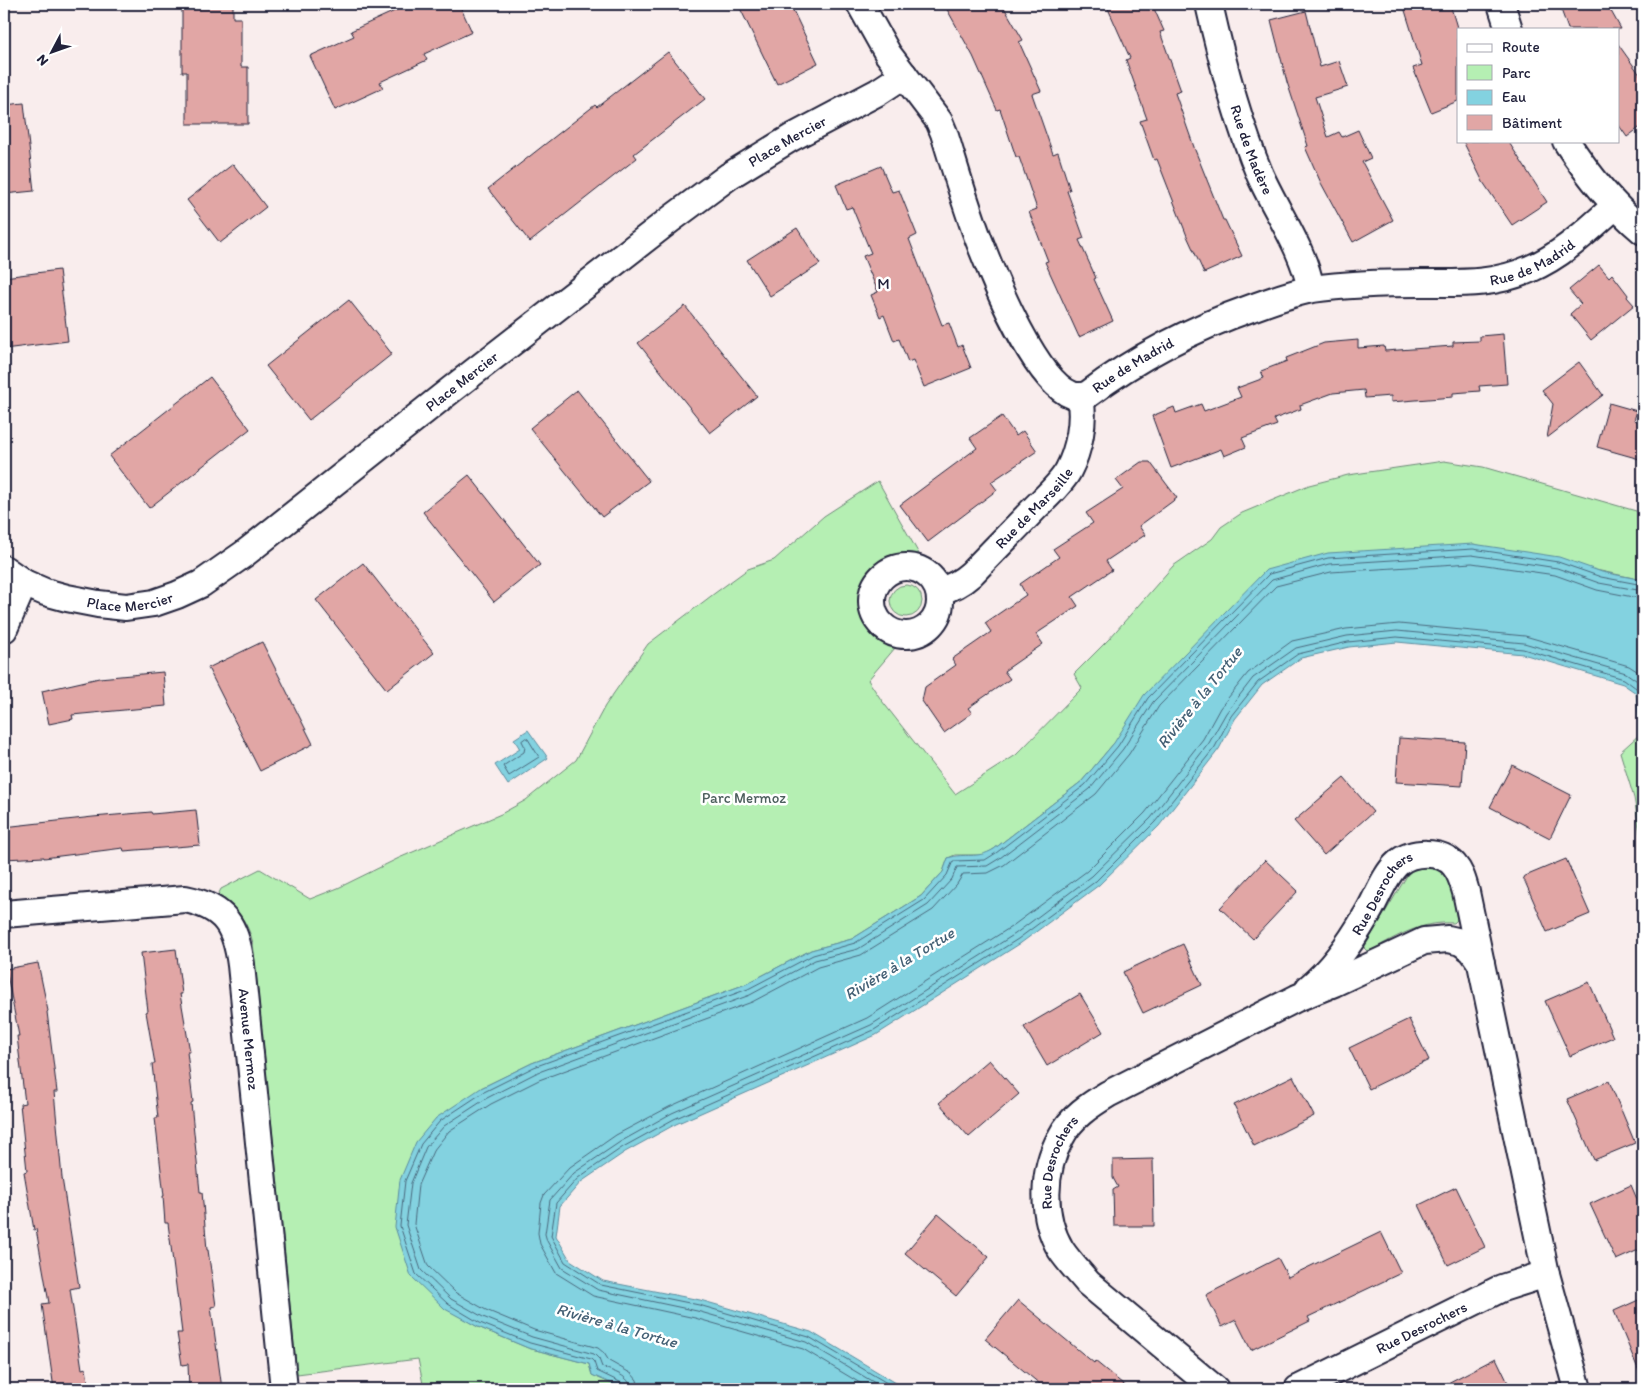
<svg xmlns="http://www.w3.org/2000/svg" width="1647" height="1393" font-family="Itim,sans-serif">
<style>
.green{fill:#b5efb3;stroke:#6c8877}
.water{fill:#83d2e0;stroke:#5c8c9e}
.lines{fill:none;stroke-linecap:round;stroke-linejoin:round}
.shore{stroke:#49687d;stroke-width:1}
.building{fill:#e1a6a5;stroke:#22223b}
.street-casing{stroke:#22223b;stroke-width:30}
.street{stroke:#fff;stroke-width:26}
.labels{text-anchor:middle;stroke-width:5;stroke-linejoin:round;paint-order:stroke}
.street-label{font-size:15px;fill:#22223b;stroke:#fff}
.park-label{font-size:15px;fill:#4e605f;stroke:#fff}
.neighbourhood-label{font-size:16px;letter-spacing:1px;fill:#22223b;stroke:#fff}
.water-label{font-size:16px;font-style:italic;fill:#446075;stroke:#fff}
</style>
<rect width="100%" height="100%" fill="#f9eded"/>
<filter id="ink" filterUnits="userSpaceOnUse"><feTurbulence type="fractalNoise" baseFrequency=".02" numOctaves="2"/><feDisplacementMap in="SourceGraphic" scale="10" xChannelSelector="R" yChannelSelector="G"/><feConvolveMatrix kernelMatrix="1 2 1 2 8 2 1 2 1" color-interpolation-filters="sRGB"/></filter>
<g filter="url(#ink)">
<g class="green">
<path d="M1444,461L1483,467L1643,513V580L1473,544L1114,743L1082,781L994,849L984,855H955L948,858L943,872L921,896L852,939L811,950L746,984L532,1063L481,1088L445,1308L478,1327L528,1348L589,1364L592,1375L624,1389H424L418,1359L297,1374L253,943C248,923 236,905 218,895L221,889L260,869L310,899L338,888L399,858L501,814L526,800L576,760L605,706L648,644L715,593L748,569L774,560L824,516L878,481L919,554C910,554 900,553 892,555C868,563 853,589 861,614C864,622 867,630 874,637C880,642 888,645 895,648L868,680L882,701L955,794L1016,755L1082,688L1074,674L1109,639L1173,566L1212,539L1221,527L1242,513L1309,485L1348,475Z"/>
<circle cx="906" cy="601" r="16"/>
<polygon points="1640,734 1643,743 1643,850 1634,798 1620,752"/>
<path d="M1422,866C1426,867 1430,866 1434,867C1452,872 1454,904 1457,920L1454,923C1423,921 1398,935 1372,950L1367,951L1364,948L1368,941L1408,874L1415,869Z"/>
</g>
<g class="water">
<path d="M1473,544L1559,557L1602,572L1643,580V743L1640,734L1636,693L1623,684L1523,654L1397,642L1349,647L1301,658L1262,685L1235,719L1219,749L1159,826L1099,885L1021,943L876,1035L676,1124L625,1152L581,1182L560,1206L556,1236L570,1260L603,1281L700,1300L811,1332L906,1389H624L592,1375L589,1364L528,1348L478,1327L445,1309L411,1276L395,1227L400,1180L416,1142L436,1118L481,1088L532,1063L746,984L811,950L852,939L921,896L943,872L948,858C966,852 976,860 994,849L1082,781L1114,743L1144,695L1266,570L1328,553Z"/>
<polygon points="528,730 548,758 508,785 495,765 520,749 514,739"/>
</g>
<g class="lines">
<g class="shore">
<polygon points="526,738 528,739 539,757 509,776 503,766 524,752 525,747 522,741"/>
<polyline points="625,1389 622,1383 597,1371 594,1362 591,1359 530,1343 480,1323 448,1304 416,1274 400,1226 405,1181 421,1144 440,1121 484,1092 534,1067 748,989 813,955 855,943 924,900 947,875 953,861 985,860 996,853 1085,785 1118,746 1148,698 1269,574 1328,558 1473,549 1558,562 1601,577 1643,585"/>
<path d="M631,1389C630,1375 613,1372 602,1367L599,1359L594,1354L532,1337L483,1317L451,1299L421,1270L406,1225L411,1183L426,1147L444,1126L487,1098L536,1073L750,995L815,960L858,949L928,905L952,879L957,867L987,866L1000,858L1090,789L1123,749L1153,702L1272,580L1329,564L1472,555L1557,568L1599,583L1643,591"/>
<polyline points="639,1389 637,1380 632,1374 609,1361 604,1353 598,1348 534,1330 486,1310 456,1293 428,1266 414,1224 418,1185 433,1151 449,1131 491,1104 539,1080 752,1002 818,967 861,955 933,910 957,884 963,874 988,873 1004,865 1096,794 1129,754 1159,706 1276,586 1331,572 1472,563 1555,575 1597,590 1643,599"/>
<polyline points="870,1389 803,1349 695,1318 593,1296 556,1273 540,1244 538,1233 541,1203 544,1195 570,1167 616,1135 669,1107 867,1018 1011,927 1087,871 1145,813 1203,739 1220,708 1248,673 1292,641 1346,629 1399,624 1525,636 1629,666 1643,675"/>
<polyline points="885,1389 806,1342 697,1311 598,1290 562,1268 547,1241 545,1234 550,1200 574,1173 620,1142 672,1113 871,1025 1015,934 1092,876 1151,818 1209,743 1226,713 1253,678 1296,648 1347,636 1397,631 1524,643 1626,673 1643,685"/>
<polyline points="897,1389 809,1337 699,1305 601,1285 565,1262 551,1236 556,1203 578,1178 623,1147 674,1119 874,1030 1018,939 1096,881 1155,822 1215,747 1231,716 1258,682 1298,654 1348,642 1397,637 1523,649 1624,679 1640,691 1643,720"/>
</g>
</g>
<g class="building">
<polygon points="182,4 233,4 233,18 241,18 241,67 248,67 248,124 187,124 187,72 182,72"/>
<polygon points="394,4 459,4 472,32 424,54 427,60 380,82 383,88 335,110 310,56 354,36 351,31 397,10"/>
<polygon points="738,4 790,4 818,63 777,84"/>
<polygon points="944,4 1002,4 1023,40 1019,42 1041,91 1032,94 1053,154 1058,152 1070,190 1067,191 1084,238 1079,240 1096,278 1094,279 1113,321 1079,337 1045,262 1048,261 1029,212 1037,209 1019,157 1016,157 1000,109 997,110 973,56"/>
<polygon points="1106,4 1152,4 1164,31 1160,32 1181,91 1175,93 1195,150 1223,220 1225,220 1242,256 1204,273 1187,236 1157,159 1154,160 1140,121 1147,119 1126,60 1130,58"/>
<polygon points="1403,4 1450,4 1458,31 1458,101 1431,112 1413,68 1422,65"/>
<polygon points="1559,4 1607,4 1621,29 1568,29"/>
<polygon points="1306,11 1320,67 1339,61 1348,87 1315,97 1328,137 1339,132 1342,137 1358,130 1371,158 1362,162 1393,220 1353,242 1321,183 1305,147 1308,146 1287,82 1271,20"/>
<polygon points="1618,44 1643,79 1643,125 1627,137 1618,124"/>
<polygon points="668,52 705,99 634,154 637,158 530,242 488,189 595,105 597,107"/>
<polygon points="24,103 34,191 4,194 4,105"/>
<polygon points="1463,141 1508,141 1547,202 1512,225 1483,182"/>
<polygon points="233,164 266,207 220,243 187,200"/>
<polygon points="881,166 892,192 899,190 917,235 909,239 942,325 949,323 958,347 962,345 971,368 924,387 913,360 908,362 899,339 894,341 884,315 880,317 871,295 878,292 863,256 871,253 852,207 846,209 836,185"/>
<polygon points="797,228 820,264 770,296 747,260"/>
<polygon points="1599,265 1609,277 1612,274 1628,295 1627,297 1634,305 1591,340 1570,314 1581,304 1569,290"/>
<polygon points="59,270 68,341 4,349 4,277"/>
<polygon points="349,300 392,354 309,420 266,366"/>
<polygon points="685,306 757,396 710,433 638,343"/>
<polygon points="1503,334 1507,384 1479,386 1480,391 1453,393 1453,397 1391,402 1391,396 1365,398 1364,390 1333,393 1300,405 1301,409 1274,419 1277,425 1242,438 1246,447 1224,456 1221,449 1171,468 1152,416 1174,407 1176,413 1201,404 1204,411 1241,397 1237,388 1264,378 1261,371 1287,361 1286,358 1324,343 1358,340 1358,348 1384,346 1385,351 1453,346 1453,342 1480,341 1480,336"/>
<polygon points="1579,362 1603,395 1547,438 1553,404 1542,390"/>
<polygon points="210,377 250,429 149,508 109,456"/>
<polygon points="577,390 649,481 602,517 530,428"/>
<polygon points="1609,403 1637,411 1634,420 1643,423 1643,460 1597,447"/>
<polygon points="1002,416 1016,436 1023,431 1037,451 991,482 997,490 928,542 900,505 977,448 970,438"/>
<polygon points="1141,462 1150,462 1177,498 1139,526 1145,535 1106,561 1112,570 1072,597 1078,606 1036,634 1043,644 1004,671 1010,679 968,708 972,713 944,733 922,701 925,687 956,665 952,659 991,632 985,623 1026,595 1020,584 1059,557 1053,549 1093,523 1086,513 1123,489 1116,480"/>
<polygon points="469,475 540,565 494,602 423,512"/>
<polygon points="363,563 434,653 387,690 316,600"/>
<polygon points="262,642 313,744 260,771 208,668"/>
<polygon points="163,672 166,706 72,715 73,719 49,724 42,691 99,678"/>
<polygon points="1399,738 1465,742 1462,786 1396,782"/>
<polygon points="1512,765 1571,795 1550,838 1490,807"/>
<polygon points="1344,778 1373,812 1324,855 1294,821"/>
<polygon points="196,810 200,845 124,851 123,848 44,858 44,857 4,859 4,827 93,817 151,812 152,814"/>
<polygon points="1566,859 1590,914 1547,932 1523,877"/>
<polygon points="1265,860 1298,891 1253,939 1220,908"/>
<polygon points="1183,944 1202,985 1143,1013 1123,972"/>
<polygon points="176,949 182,994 180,994 190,1052 187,1052 193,1102 191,1103 200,1192 202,1192 207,1250 208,1250 216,1306 211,1307 222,1389 189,1389 188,1364 182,1365 177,1333 182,1333 168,1223 165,1223 163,1196 164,1196 155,1118 158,1118 152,1064 155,1064 146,1012 148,1011 141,953"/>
<polygon points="38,963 48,1011 47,1012 57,1092 54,1092 62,1178 79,1287 70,1289 82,1369 86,1368 89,1389 54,1389 42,1304 49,1303 36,1229 34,1230 24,1172 27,1171 20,1104 25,1103 17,1036 19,1036 6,969"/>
<polygon points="1589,982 1613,1037 1570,1056 1545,1001"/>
<polygon points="1080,994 1103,1032 1047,1066 1024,1027"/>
<polygon points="1409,1019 1429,1060 1369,1089 1349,1048"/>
<polygon points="989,1060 1019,1094 969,1137 939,1103"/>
<polygon points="1293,1076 1314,1116 1254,1146 1234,1105"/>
<polygon points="1609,1081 1635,1143 1594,1160 1567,1099"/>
<polygon points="1153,1159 1154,1226 1114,1226 1113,1190 1118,1187 1113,1178 1113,1160"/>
<polygon points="1631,1185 1643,1213 1643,1248 1616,1260 1590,1204"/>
<polygon points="1456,1187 1485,1247 1448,1265 1419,1205"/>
<polygon points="938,1214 989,1257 956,1296 905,1253"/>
<polygon points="1381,1232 1401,1273 1308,1317 1310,1321 1251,1350 1236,1320 1222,1327 1206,1295 1278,1258 1288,1277"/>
<polygon points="1643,1298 1643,1381 1614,1311"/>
<polygon points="1018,1300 1094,1363 1095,1361 1129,1389 1046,1389 985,1339"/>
<polygon points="1496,1358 1511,1389 1436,1389 1471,1371"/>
</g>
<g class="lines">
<defs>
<g id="street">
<path id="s1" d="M860,4L888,54L939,121L944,133C956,171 967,211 982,248C996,284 1036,381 1072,395C1077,397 1081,396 1087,395C1138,356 1194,328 1254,307C1273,300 1292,293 1312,289C1348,284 1386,283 1422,283C1461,283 1494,285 1530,269C1563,255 1589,229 1615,206"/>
<path id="s2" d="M1209,4C1222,62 1237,120 1260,175C1277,213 1303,248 1311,289"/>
<polyline points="1501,4 1509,29"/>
<path d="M1566,141C1588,175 1612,205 1643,231"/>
<circle cx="906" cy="601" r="34"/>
<path id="s3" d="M4,569L24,583L45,592L67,598L98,604L126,607L154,603L177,595L201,584L244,554L452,389L671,219L729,176L791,138L878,92L904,75"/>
<path id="s4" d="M939,591C952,588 961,583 971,574C992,552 1014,530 1035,508C1046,497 1060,485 1068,471C1079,450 1085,420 1080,397"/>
<polyline points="4,629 24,583"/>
<path id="s5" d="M4,914L185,899C225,907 236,926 241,965L284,1389"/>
<path id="s6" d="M1309,988C1333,968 1351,942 1366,916C1376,901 1384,875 1398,863C1412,851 1441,850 1454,865C1461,873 1463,882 1466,892L1546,1274L1578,1389"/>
<path id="s7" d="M1215,1389L1088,1283C1079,1272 1069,1262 1061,1250C1041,1217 1042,1171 1061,1137C1071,1117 1090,1105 1108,1094L1297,998L1334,983L1424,941L1448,939L1461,942L1472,950L1481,963"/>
<path id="s8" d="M1298,1389L1502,1288L1546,1274"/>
</g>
</defs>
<use href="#street" class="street-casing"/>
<use href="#street" class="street"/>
</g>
</g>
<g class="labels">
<g class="street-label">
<text dy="5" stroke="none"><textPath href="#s3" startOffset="944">Place Mercier</textPath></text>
<text dy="5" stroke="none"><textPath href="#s2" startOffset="152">Rue de Madère</textPath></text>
<text dy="5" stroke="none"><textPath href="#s1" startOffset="941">Rue de Madrid</textPath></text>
<text dy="5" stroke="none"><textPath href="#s1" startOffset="521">Rue de Madrid</textPath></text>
<text dy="5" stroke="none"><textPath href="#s3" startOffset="539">Place Mercier</textPath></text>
<text dy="5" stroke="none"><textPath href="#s4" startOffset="128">Rue de Marseille</textPath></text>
<text dy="5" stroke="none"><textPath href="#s3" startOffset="134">Place Mercier</textPath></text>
<text dy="5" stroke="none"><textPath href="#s6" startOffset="121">Rue Desrochers</textPath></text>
<text dy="5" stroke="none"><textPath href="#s5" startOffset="351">Avenue Mermoz</textPath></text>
<text dy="5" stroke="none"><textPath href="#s7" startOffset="301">Rue Desrochers</textPath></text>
<text dy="5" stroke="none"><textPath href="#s8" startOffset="138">Rue Desrochers</textPath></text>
</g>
<g class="park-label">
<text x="744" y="803">Parc Mermoz</text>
</g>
<g class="neighbourhood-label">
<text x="884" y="289">M</text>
</g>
<g class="water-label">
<text transform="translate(1199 697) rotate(-51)" y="6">Rivière à la Tortue</text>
<text transform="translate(899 963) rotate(-31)" y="6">Rivière à la Tortue</text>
<text transform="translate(617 1325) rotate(16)" y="6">Rivière à la Tortue</text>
</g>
</g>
<rect width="1647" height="1393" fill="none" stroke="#fff" stroke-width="20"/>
<rect x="10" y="10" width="1627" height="1373" fill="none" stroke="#22223b" stroke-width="2" filter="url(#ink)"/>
<rect x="1457" y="28" width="162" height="115" fill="#ffffff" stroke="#a7a7b1"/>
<rect x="1467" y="44" width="25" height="8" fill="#ffffff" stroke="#a7a7b1"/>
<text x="1502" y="52" font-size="15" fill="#22223b">Route</text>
<rect x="1467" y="65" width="25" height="15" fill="#b5efb3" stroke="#a7a7b1"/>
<text x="1502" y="78" font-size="15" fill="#22223b">Parc</text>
<rect x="1467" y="90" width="25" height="15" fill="#83d2e0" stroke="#a7a7b1"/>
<text x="1502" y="102" font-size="15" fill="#22223b">Eau</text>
<rect x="1467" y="115" width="25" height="15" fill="#e1a6a5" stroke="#a7a7b1"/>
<text x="1502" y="128" font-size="15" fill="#22223b">Bâtiment</text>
<g transform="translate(52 52) rotate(229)" stroke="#ffffff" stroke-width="4" paint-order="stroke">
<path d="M0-4L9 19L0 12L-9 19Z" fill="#22223b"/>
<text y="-8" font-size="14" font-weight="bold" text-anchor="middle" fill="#22223b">N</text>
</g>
</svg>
